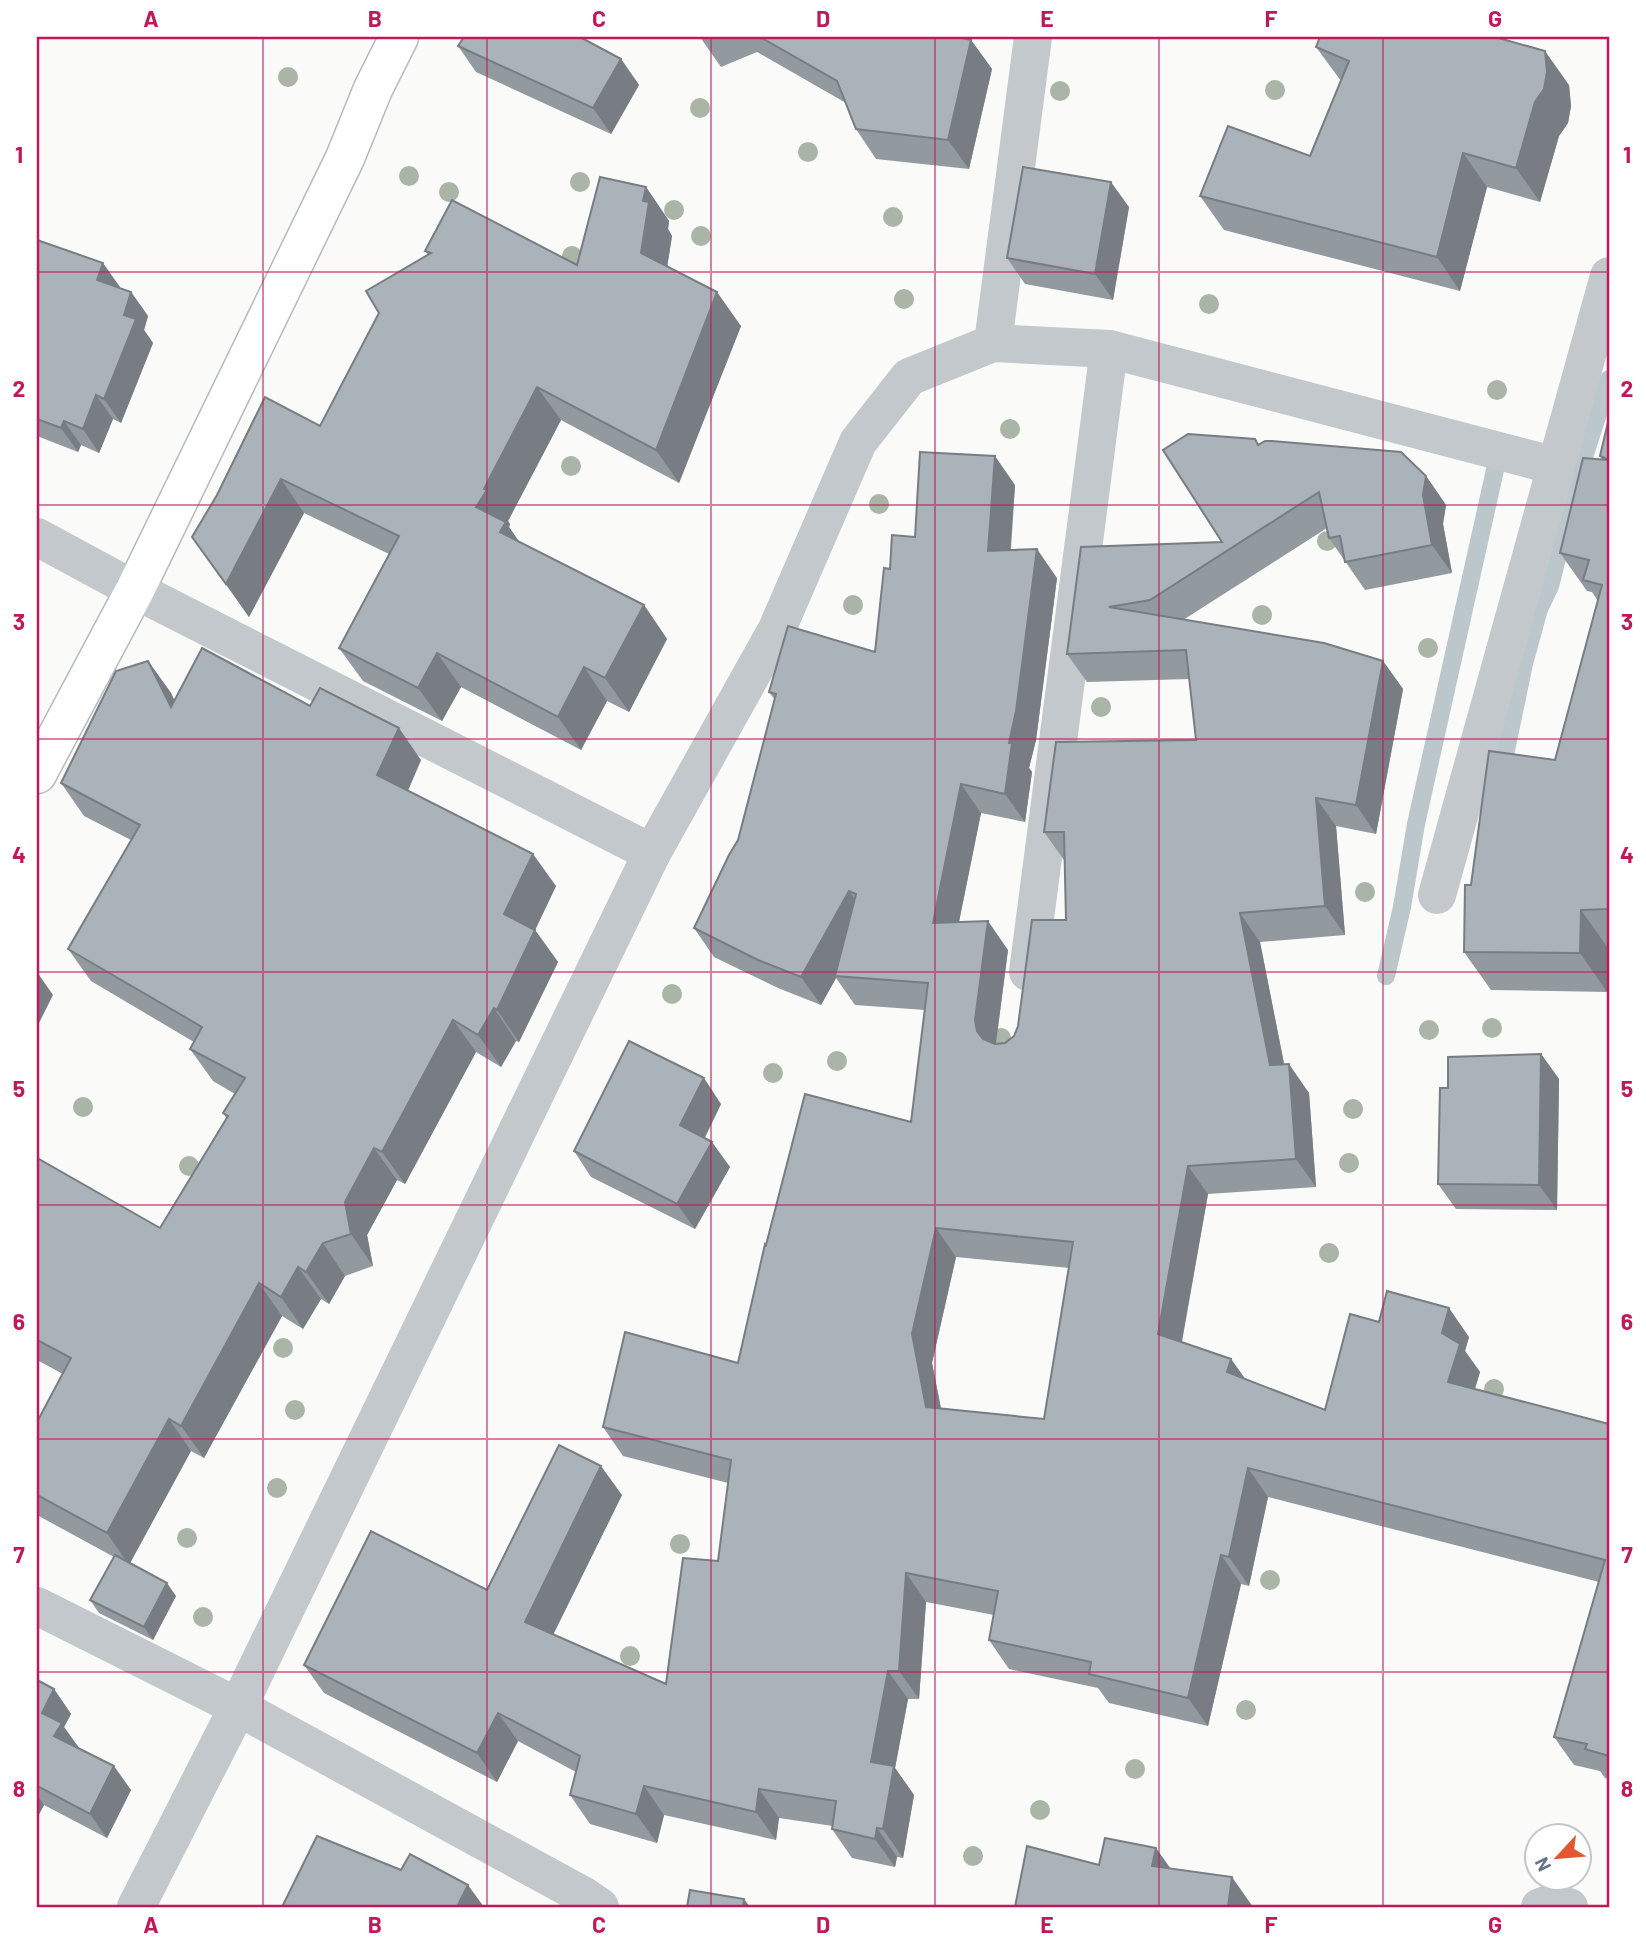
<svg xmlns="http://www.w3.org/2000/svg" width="1646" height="1944" font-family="Barlow,sans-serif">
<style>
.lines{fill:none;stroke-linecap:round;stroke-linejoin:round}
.stream{stroke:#bbc7cb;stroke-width:18}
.major-casing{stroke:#b5babe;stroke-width:41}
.minor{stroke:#c3c8cc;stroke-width:38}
.major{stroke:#fff;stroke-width:38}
.tree{fill:#aab4a7}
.wall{fill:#929a9f;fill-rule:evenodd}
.shaded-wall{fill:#777d82}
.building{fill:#aab3b9;stroke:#777d82;stroke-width:2;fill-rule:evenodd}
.grid{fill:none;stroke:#c2185b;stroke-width:2;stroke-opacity:0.55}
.neatline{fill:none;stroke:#c2185b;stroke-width:2.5}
.grid-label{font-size:23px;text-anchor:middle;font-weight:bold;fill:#c2185b}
</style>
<rect width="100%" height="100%" fill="#fafaf8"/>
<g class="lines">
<g class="stream">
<polyline points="1501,774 1524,664 1539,609 1550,586 1579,473 1609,379"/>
<polyline points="1386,976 1402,907 1416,824 1495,470"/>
</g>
<defs>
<polyline id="major" points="37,774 135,590 345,158 373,89 399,37"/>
</defs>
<use href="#major" class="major-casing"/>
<g class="minor">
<polyline points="993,343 1033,37"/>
<polyline points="37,537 135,590 652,853"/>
<polyline points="1437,895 1609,276"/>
<polyline points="1028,972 1109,349"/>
<polyline points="37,1606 238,1707 584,1896 600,1907"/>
<polyline points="136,1907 238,1707 652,853 777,629 858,442 909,377 993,343 1109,349 1556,466"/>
<polyline points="1540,1907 1551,1903 1569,1907"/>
</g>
<use href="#major" class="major"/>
</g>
<g class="tree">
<circle cx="288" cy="77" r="10"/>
<circle cx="1275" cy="90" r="10"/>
<circle cx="1060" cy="91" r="10"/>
<circle cx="700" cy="108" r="10"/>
<circle cx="808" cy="152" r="10"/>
<circle cx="409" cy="176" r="10"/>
<circle cx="580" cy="182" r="10"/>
<circle cx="449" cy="192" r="10"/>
<circle cx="674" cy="210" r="10"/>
<circle cx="893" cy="217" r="10"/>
<circle cx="701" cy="236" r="10"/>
<circle cx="572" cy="256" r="10"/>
<circle cx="904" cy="299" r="10"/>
<circle cx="1209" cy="304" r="10"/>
<circle cx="1497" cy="390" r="10"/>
<circle cx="1010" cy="429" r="10"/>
<circle cx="571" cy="466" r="10"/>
<circle cx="879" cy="504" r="10"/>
<circle cx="1327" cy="541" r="10"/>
<circle cx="853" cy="605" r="10"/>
<circle cx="1262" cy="615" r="10"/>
<circle cx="1428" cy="648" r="10"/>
<circle cx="1101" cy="707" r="10"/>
<circle cx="1365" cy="892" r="10"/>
<circle cx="672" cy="994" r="10"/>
<circle cx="1492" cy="1028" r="10"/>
<circle cx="1429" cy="1030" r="10"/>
<circle cx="1001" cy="1038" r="10"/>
<circle cx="837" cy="1061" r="10"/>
<circle cx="773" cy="1073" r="10"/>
<circle cx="83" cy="1107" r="10"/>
<circle cx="1353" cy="1109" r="10"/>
<circle cx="1349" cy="1163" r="10"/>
<circle cx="189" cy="1166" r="10"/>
<circle cx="1329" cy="1253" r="10"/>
<circle cx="283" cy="1348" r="10"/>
<circle cx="1494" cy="1389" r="10"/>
<circle cx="295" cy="1410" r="10"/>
<circle cx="277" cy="1488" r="10"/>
<circle cx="187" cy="1538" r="10"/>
<circle cx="680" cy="1544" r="10"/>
<circle cx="1270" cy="1580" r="10"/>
<circle cx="203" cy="1617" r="10"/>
<circle cx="630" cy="1656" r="10"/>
<circle cx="1246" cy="1710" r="10"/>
<circle cx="1135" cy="1769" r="10"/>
<circle cx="1040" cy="1810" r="10"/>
<circle cx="973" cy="1856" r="10"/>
</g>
<g class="wall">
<polygon points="700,37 968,37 968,39 971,40 992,69 969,169 876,159 856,129 846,103 757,52 721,67"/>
<polygon points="458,46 621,59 639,85 611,134 476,72"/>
<polygon points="1316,47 1569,85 1571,106 1568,123 1559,136 1540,202 1487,187 1460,291 1224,230 1200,196 1310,156 1341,81"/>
<polygon points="646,187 669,221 668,229 672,236 667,267 741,326 679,483 561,420 508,521 510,524 509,527 520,543 644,605 667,639 629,712 607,701 581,750 461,687 442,721 363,681 339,648 389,554 304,513 249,617 192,537 320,426 379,313 428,255 425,251 577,265"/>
<polygon points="1129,207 1113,300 1025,284 1007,258"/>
<polygon points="37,240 120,287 120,288 131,292 148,316 144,330 153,343 121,423 113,419 99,453 81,445 78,452 37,436"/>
<polygon points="1609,418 1609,948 1608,948 1607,992 1491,990 1464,952 1471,885 1555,760 1598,601 1592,592 1587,591 1560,553 1602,459 1600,456"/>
<path d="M1259,445L1426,476L1446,505L1443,524L1452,573L1365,590L1329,538L1327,528L1183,620L1383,661L1403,689L1376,834L1336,826L1345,935L1260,942L1284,1064L1309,1093L1316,1187L1208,1194L1182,1342L1231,1359L1245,1379L1325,1410L1379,1322L1469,1337L1465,1351L1480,1372L1475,1389L1609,1424V1779L1605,1778L1600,1771L1574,1765L1554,1737L1599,1582L1268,1497L1249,1586L1241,1584L1208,1726L1109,1703L1098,1688L1009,1669L989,1640L994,1615L926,1602L919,1699H908L895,1768L914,1795L903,1858L897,1857L895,1867L852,1858L832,1829L833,1826L779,1818L776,1840L664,1815L657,1843L590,1824L570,1795L576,1772L518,1741L497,1782L324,1693L304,1665L487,1590L622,1495L553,1635L666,1684L718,1561L728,1483L623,1456L603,1427L738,1363L766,1245L911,1122L925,1010L855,1005L836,978L821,1005L778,988L714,957L694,928L738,840L775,700L769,692L875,652L890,569L915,537L1015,485L1011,550L1057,578L1036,740L1029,768L1032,772L1025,822L981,813L959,922L1008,950L996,1044L1005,1043L1014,1036L1066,920L1064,860L1044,832L1196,740L1189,679L1087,682L1067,654L1081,547L1222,542ZM956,1257L1069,1268L1044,1419L941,1408L932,1363Z"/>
<polygon points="148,661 171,693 174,701 310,706 421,760 408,791 556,886 535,930 558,962 519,1042 516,1041 501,1067 476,1052 405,1184 397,1180 367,1235 373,1266 345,1276 329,1304 321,1299 303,1329 282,1316 204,1458 191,1451 130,1563 176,1596 153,1640 99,1613 90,1600 114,1557 37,1515 37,1422 63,1374 37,1360 37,1158 160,1228 227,1119 223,1113 235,1094 213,1081 190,1049 194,1042 91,981 68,949 131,840 84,816 61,783"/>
<polygon points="1541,1054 1559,1079 1557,1210 1456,1209 1438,1184 1448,1088"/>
<polygon points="721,1104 705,1138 730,1167 695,1229 591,1177 574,1151"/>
<polygon points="37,1680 54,1689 71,1714 64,1727 79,1748 131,1790 107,1838 44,1805 37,1818"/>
</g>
<g class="shaded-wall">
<polygon points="971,40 992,69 969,169 948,140"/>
<polygon points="1545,51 1569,85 1571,106 1568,123 1559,136 1540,202 1516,168"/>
<polygon points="621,59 639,85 611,134 593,108"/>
<polygon points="1463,153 1487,187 1460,291 1437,257"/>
<polygon points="1111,182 1129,207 1113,300 1095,274"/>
<polygon points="646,187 669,221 668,229 672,236 664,287 641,253 643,201"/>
<polygon points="103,263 120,287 114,304 97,280"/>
<polygon points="131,292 148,316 144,330 153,343 121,423 104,399 124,315"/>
<polygon points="717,292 741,326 679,483 656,450"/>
<polygon points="537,387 561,420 508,521 510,524 509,527 529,556 524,566 476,507 484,489"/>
<polygon points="96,395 113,419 99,453 83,429"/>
<polygon points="64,421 81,445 78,452 61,428"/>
<polygon points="995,456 1015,485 1008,579 988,551"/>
<polygon points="1426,476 1446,505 1443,524 1452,573 1432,545 1423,495"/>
<polygon points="281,479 304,513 249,617 226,584"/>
<polygon points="1037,549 1057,578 1036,740 1029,768 1032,772 1025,822 1005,794 1009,743"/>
<polygon points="644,605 667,639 629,712 605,678"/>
<polygon points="437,653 461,687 442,721 418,688"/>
<polygon points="148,661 171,693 193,739 171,707"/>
<polygon points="1383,661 1403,689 1376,834 1356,805"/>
<polygon points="584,667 607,701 581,750 558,717"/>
<polygon points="399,728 421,760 400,808 377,775"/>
<polygon points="961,784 981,813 953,951 933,923"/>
<polygon points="1316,798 1336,826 1345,935 1325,906"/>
<polygon points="533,854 556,886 527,947 504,914"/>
<polygon points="849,891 869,920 835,976 836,978 821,1005 801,977"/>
<polygon points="1581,910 1608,948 1607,992 1580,953"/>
<polygon points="1240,913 1260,942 1290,1094 1270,1065"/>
<polygon points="988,921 1008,950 995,1049 997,1060 977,1031 975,1020"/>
<polygon points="535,930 558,962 519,1042 497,1010"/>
<polygon points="37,972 53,995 37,1027"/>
<polygon points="494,1008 516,1041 501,1067 478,1035"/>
<polygon points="453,1020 476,1052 405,1184 382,1152"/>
<polygon points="1541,1054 1559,1079 1557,1210 1539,1185"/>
<polygon points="1289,1064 1309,1093 1316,1187 1296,1159"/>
<polygon points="704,1078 721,1104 698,1150 680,1125"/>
<polygon points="712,1142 730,1167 695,1229 677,1204"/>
<polygon points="374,1148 397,1180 367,1235 373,1266 351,1234 345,1202"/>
<polygon points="1188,1166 1208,1194 1178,1362 1158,1334"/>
<polygon points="936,1228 956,1257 932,1363 946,1435 926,1407 912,1334"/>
<polygon points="323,1243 345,1276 329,1304 306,1272"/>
<polygon points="298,1267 321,1299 303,1329 281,1297"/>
<polygon points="259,1283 282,1316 204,1458 181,1426"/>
<polygon points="1449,1308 1469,1337 1465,1351 1480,1372 1468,1411 1448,1382 1442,1333"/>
<polygon points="1231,1359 1251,1387 1227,1372"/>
<polygon points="169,1419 191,1451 129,1565 107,1533"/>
<polygon points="601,1466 622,1495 545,1651 525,1622"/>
<polygon points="1248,1468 1268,1497 1249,1586 1229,1557"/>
<polygon points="1221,1555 1241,1584 1208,1726 1188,1698"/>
<polygon points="906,1573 926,1602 919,1699 899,1671"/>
<polygon points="167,1583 176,1596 153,1640 144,1627"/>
<polygon points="888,1671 908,1699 895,1768 914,1795 903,1858 883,1829 871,1762"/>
<polygon points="54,1689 71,1714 64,1727 79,1748 54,1736 42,1713"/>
<polygon points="498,1713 518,1741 497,1782 477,1753"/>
<polygon points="114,1766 131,1790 107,1838 90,1814"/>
<polygon points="644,1786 664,1815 657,1843 636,1814"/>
<polygon points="759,1789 779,1818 776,1840 756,1812"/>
<polygon points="37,1795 44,1805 37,1818"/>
<polygon points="877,1828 897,1857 895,1867 875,1839"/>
<polygon points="1156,1848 1178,1879 1152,1866"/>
<polygon points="1232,1877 1253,1907 1228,1907"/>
<polygon points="468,1885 484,1907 457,1907"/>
<polygon points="744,1899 750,1907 743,1907"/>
</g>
<g class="building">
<polygon points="464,37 580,37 621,59 593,108 458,46"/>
<polygon points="760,37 958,37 971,40 948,140 856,129 837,81"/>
<polygon points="1320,37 1495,37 1545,51 1547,72 1544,89 1535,102 1516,168 1463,153 1437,257 1200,196 1228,126 1310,156 1349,61 1316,47"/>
<polygon points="1023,167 1111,182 1095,274 1007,258"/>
<polygon points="600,177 646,187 643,201 649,202 641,253 717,292 656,450 537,387 484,489 487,490 476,507 506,522 500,532 644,605 605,678 584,667 558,717 437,653 418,688 339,648 399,536 281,479 226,584 192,537 217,495 265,397 320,426 379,313 366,291 431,253 425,251 452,200 577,265"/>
<polygon points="37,240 103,263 97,280 131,292 124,315 136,319 104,399 96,395 83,429 64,421 61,428 37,419"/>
<polygon points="1609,418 1609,909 1581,910 1580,953 1464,952 1465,885 1471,885 1489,751 1555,760 1602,585 1583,580 1589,560 1560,553 1583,458 1609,460 1600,456"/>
<path d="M1188,434L1255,439L1258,445L1265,441H1272L1401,452L1426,476L1423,495L1432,545L1345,562L1340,536L1329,538L1319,492L1150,600L1109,607L1324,643L1383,661L1356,805L1316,798L1325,906L1240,913L1270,1065L1289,1064L1296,1159L1188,1166L1158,1334L1231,1359L1227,1372L1325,1410L1350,1314L1379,1322L1387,1291L1449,1308L1442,1333L1460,1344L1448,1382L1609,1424V1756L1585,1749L1587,1744L1554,1737L1605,1560L1248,1468L1229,1557L1221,1555L1188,1698L1089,1674L1091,1662L989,1640L998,1591L906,1573L899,1671H888L871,1762L894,1766L883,1829L877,1828L875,1839L832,1829L836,1801L759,1789L756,1812L644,1786L636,1814L570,1795L580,1756L498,1713L477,1753L304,1665L371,1531L487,1590L559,1445L601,1466L525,1622L666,1684L683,1558L718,1561L731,1460L603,1427L625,1332L738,1363L765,1244L766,1245L805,1094L911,1122L928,983L835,976L856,894L849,891L801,977L758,960L694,928L729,855L738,840L776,694L769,692L788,626L875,652L884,568L890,569L892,535L915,537L920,452L995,456L988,551L1037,549L1016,711L1009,743H1012L1005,794L961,784L933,923L988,921L975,1020L977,1031L983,1039L995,1044L1005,1043L1014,1036L1018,1026L1032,920H1066L1064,832H1044L1056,742L1196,740L1186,650L1067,654L1081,547L1222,542L1163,450ZM936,1228L1073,1242L1044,1419L926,1407L912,1334Z"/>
<polygon points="202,648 310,706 320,688 399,728 377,775 533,854 504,914 535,930 497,1010 494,1008 478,1035 453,1020 382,1152 374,1148 345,1202 351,1234 323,1243 306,1272 298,1267 281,1297 259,1283 181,1426 169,1419 107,1533 37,1495 37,1422 71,1358 37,1340 37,1158 160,1228 228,1116 223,1113 245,1078 190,1049 202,1027 68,949 140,825 61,783 116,671 148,661 171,707"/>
<polygon points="629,1041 704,1078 680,1125 712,1142 677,1204 574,1151"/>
<polygon points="1541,1054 1539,1185 1438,1184 1440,1088 1448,1088 1448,1057"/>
<polygon points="115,1555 167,1583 144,1627 90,1600"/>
<polygon points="37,1680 54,1689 42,1713 62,1723 54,1736 114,1766 90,1814 37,1786"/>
<polygon points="317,1836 401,1870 410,1854 468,1885 457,1907 282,1907"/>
<polygon points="1105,1838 1156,1848 1152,1866 1232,1877 1228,1907 1015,1907 1027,1846 1099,1865"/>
<polygon points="690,1890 744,1899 743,1907 687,1907"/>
</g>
<path class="grid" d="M263,37V1907M487,37V1907M711,37V1907M935,37V1907M1159,37V1907M1383,37V1907M37,272H1609M37,505H1609M37,739H1609M37,972H1609M37,1205H1609M37,1439H1609M37,1672H1609"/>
<rect width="1646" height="1944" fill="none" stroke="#ffffff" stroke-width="77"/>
<g transform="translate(1558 1857) rotate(244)"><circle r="33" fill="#ffffff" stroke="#c1c8cd" stroke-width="2"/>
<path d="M0-5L12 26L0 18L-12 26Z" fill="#e4572e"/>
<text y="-10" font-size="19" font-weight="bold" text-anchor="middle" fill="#657683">N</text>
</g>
<rect x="38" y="38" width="1570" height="1868" class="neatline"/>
<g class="grid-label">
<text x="151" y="27">A</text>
<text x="375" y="27">B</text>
<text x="599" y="27">C</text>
<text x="823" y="27">D</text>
<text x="1047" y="27">E</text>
<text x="1271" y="27">F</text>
<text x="1495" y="27">G</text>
<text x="19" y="163">1</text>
<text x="1627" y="163">1</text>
<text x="19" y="397">2</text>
<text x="1627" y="397">2</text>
<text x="19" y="630">3</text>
<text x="1627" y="630">3</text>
<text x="19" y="863">4</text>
<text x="1627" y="863">4</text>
<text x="19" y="1097">5</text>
<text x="1627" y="1097">5</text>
<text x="19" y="1330">6</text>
<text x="1627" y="1330">6</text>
<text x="19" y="1563">7</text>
<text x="1627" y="1563">7</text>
<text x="19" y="1797">8</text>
<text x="1627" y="1797">8</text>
<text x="151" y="1933">A</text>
<text x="375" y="1933">B</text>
<text x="599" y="1933">C</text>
<text x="823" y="1933">D</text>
<text x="1047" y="1933">E</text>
<text x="1271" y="1933">F</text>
<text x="1495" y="1933">G</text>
</g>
</svg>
